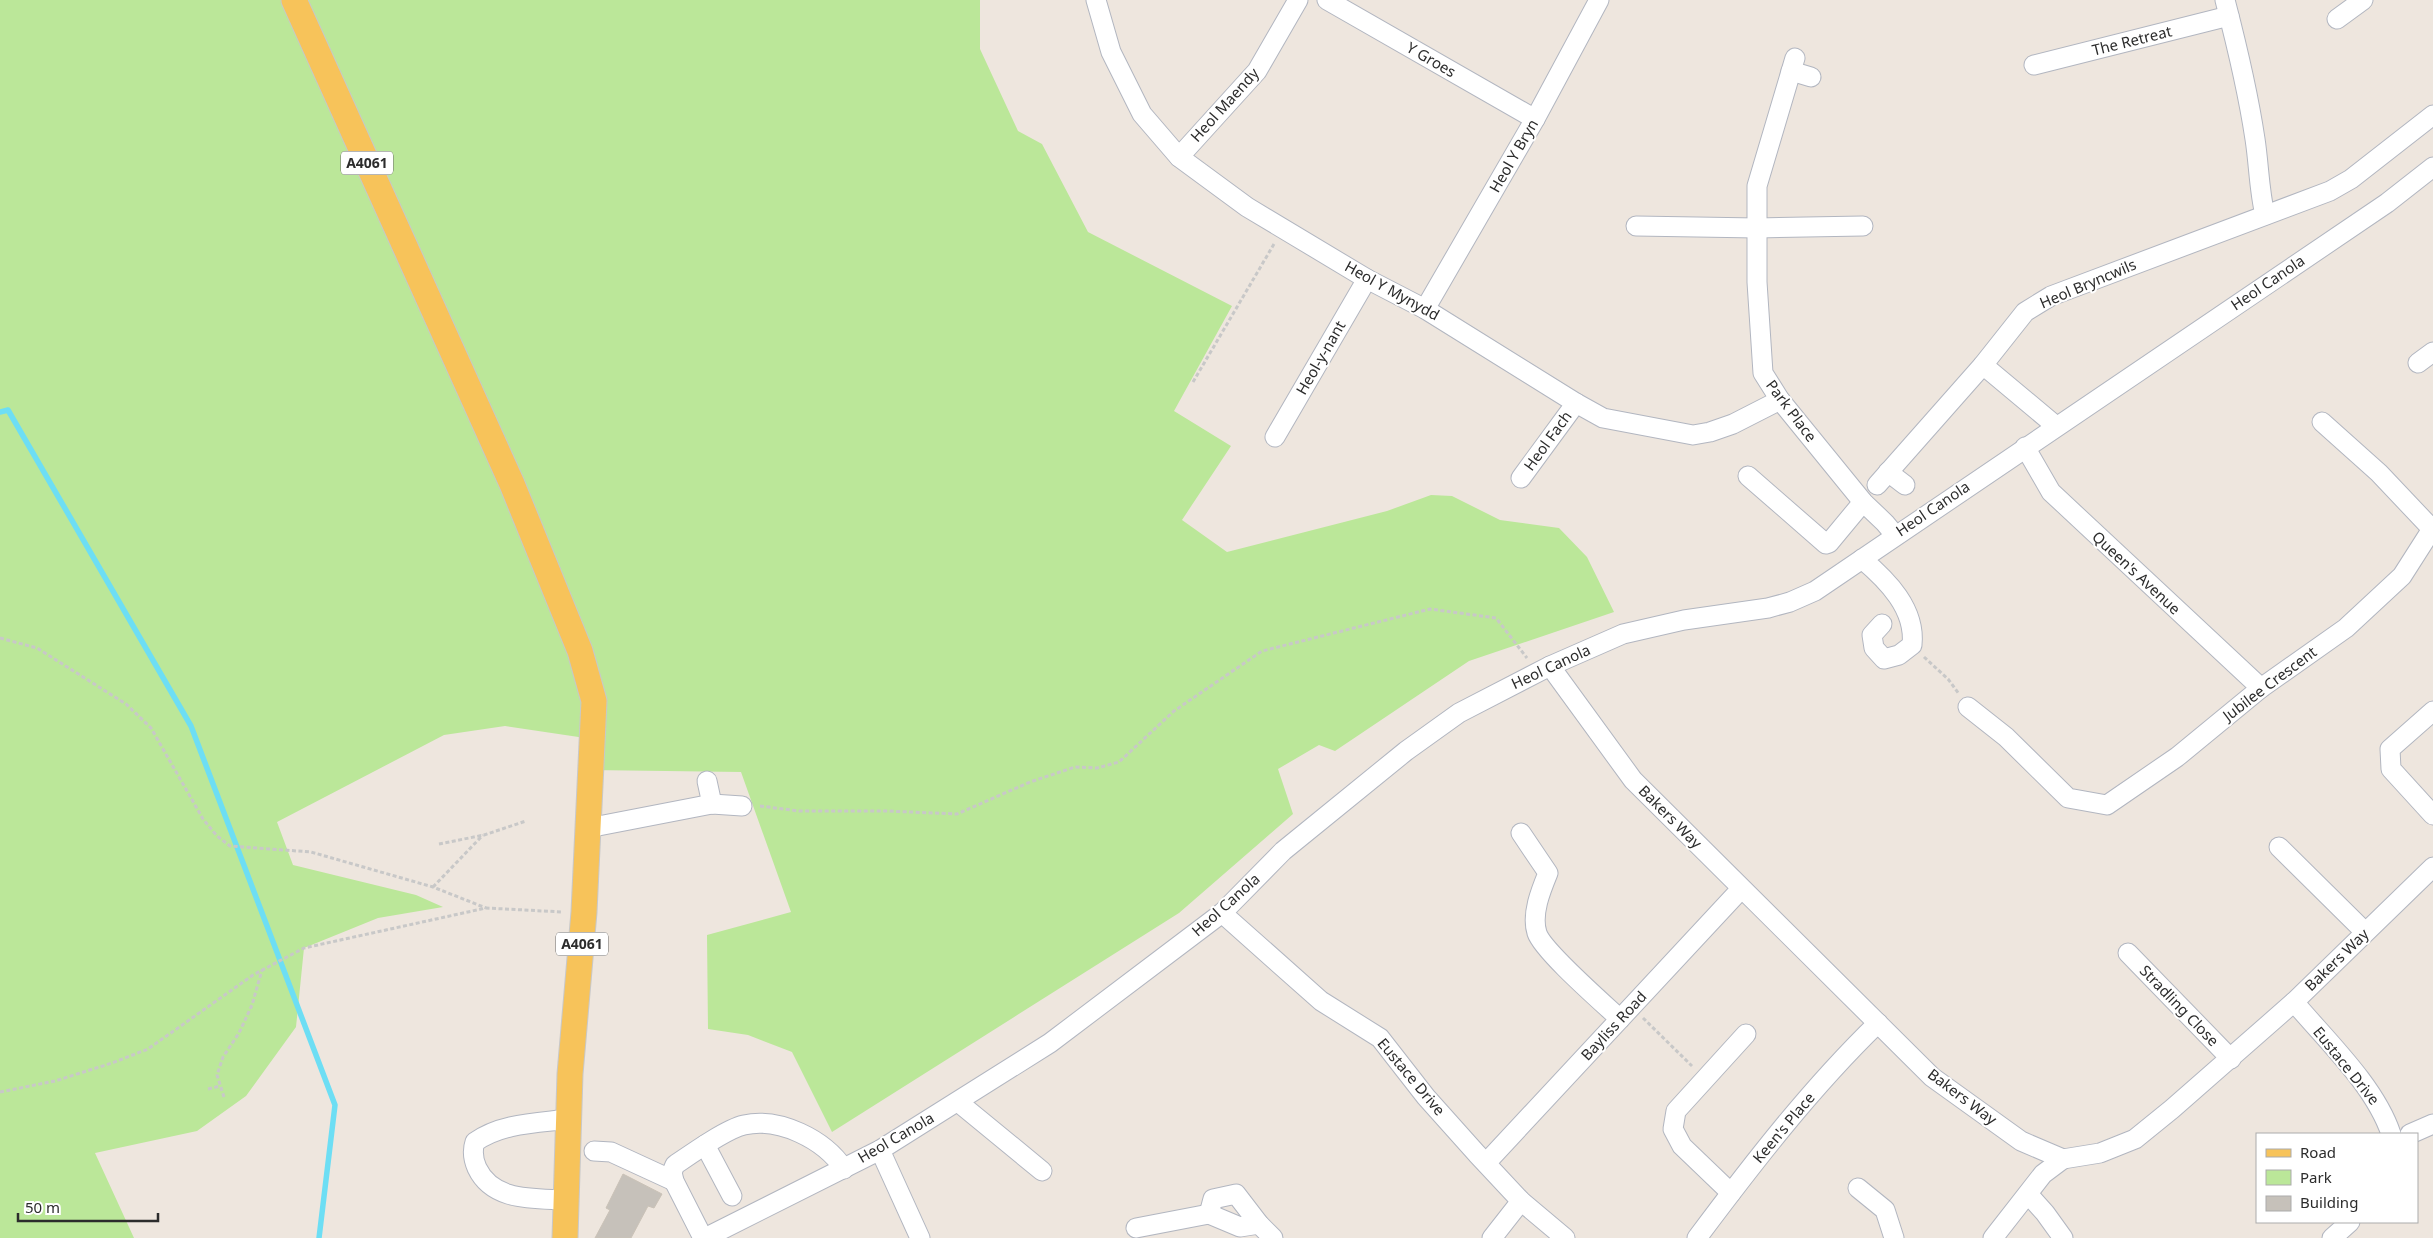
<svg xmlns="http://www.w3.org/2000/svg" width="2433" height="1238" font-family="'Noto Sans',sans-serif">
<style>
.green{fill:#bbe799}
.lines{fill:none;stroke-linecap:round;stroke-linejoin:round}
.stream{stroke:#6ddef4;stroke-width:5.5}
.building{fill:#c6c1ba;stroke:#cac2b7}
.minor-casing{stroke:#b2b6c0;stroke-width:21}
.major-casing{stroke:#c8c8c8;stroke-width:27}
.path{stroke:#c8c8c8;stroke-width:3;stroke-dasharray:4 2.5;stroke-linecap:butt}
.minor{stroke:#fff;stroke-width:19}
.major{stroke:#f7c35a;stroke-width:25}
.labels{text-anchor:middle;stroke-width:4;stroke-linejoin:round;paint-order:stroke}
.shield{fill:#fff;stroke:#6b6b6b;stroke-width:1}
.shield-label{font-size:14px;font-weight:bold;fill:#2c2c2c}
.street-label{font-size:15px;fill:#2c2c2c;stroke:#fff}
</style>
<rect width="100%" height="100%" fill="#eee6de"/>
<polygon class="green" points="0,0 980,0 980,49 1018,131 1042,144 1088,232 1232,306 1174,411 1231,446 1182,520 1227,552 1387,511 1431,495 1452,496 1500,520 1559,528 1587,557 1614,612 1469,661 1335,751 1319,745 1278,769 1293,814 1179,913 832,1132 792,1052 748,1035 708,1029 707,935 791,912 741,772 590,770 592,739 505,726 444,735 277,822 293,865 416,895 443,907 378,918 304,948 296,1027 246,1096 197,1131 95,1153 134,1238 0,1238"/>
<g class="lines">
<polyline class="stream" points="0,412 8,410 191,726 335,1105 319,1238"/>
</g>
<polygon class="building" points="623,1174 662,1194 654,1208 648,1206 631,1238 595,1238 610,1210 606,1208"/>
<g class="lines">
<defs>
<g id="minor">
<polyline points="1096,0 1111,52 1142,114 1179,157 1247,207 1367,279 1425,309 1576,403 1603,418 1693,435 1710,432 1733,424 1780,400"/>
<polyline points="1327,0 1535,119"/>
<path d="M2225,0C2237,46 2248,92 2255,139C2259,165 2259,190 2265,215"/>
<polyline points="2337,19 2363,0"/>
<polyline points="1795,58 1757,186 1757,282 1763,373 1780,400 1863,502 1885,523 1895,535"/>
<polyline points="2034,65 2229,16"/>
<polyline points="1791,71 1811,77"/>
<polyline points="1179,157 1257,71 1298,0"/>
<polyline points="1636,226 1757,228 1863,226"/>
<polyline points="1425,309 1535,119 1599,0"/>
<polyline points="2418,363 2433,352"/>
<polyline points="1983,365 2056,426"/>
<polyline points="1275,437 1367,279"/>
<polyline points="2025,447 2051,492 2261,688"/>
<polyline points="1888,472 1905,485"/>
<polyline points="1748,476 1826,544 1829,543 1863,502"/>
<polyline points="1521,478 1576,403"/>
<polyline points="1877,485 1983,365 2025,312 2051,296 2330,191 2351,179 2433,115"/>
<path d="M1862,559C1887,580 1916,609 1912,645L1899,655L1884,659L1874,648L1872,635L1882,624"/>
<polyline points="1550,666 1633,780 1932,1077 2021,1141 2063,1159 2100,1153 2135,1139 2172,1109 2294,1002 2433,867"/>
<polyline points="1968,707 2006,737 2068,798 2107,805 2177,757 2261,688 2346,628 2402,576 2432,529 2379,473 2322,422"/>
<polyline points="2433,711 2390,749 2391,769 2433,815"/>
<polyline points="707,781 712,804"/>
<polyline points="588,828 712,804 742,806"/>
<path d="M1521,833L1548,873C1541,890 1531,914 1537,933C1543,951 1603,1003 1620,1019"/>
<polyline points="2279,847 2365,932"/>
<polyline points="1222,913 1321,1001 1380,1038 1426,1097 1477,1154 1521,1201 1565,1238"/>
<polyline points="2128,953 2231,1059"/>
<path d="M2294,1002C2327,1041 2375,1086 2391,1134"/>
<polyline points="958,1102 1042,1171"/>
<polyline points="2410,1134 2433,1124"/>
<polyline points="705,1145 732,1196"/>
<polyline points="880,1150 920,1238"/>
<polyline points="594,1151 611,1152 674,1181"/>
<polyline points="1486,1163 1741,889"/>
<polyline points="1858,1188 1885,1210 1894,1238"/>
<polyline points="1731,1193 1682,1146 1673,1129 1676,1111 1746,1034"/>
<polyline points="2028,1194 2045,1213 2063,1238"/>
<path d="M566,1200C534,1198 493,1202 477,1168C473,1159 472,1151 475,1142C501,1123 538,1123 569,1119"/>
<polyline points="1209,1214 1213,1199 1236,1194 1259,1224 1273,1238"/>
<polyline points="1209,1214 1240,1227 1259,1224"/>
<polyline points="1136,1228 1209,1214"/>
<path d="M703,1238L674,1181L672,1172L675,1165C691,1154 726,1129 744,1125C779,1117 824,1139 844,1169"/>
<polyline points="705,1238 880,1150 1050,1043 1222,913 1283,851 1406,751 1459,713 1550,666 1623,634 1684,620 1768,608 1790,602 1815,591 2387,203 2433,167"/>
<polyline points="1492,1238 1521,1201"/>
<path d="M1697,1238C1753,1163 1811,1088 1878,1023"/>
<polyline points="1993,1238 2043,1174 2063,1159"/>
<polyline points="2332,1238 2350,1222"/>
</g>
<polyline id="major" points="294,0 512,484 580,651 594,701 584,912 570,1074 565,1238"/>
</defs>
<use href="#minor" class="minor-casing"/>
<use href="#major" class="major-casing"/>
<g class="path">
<polyline points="1193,382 1274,244"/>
<polyline points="0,638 37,648 126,704 151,728 203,819 217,836 230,846 311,852 433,887 486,908"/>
<polyline points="1924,657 1948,679 1959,694"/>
<polyline points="760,806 799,811 887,811 957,814 1030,782 1075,767 1097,768 1119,762 1174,711 1262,651 1430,609 1496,618 1527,658"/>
<polyline points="439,844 484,835 526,821"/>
<polyline points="433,887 483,835"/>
<polyline points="1643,1018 1692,1066"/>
<polyline points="208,1089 220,1086"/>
<polyline points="0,1092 55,1081 112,1063 148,1049 253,975 304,948 486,908 563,912"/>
<polyline points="224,1097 217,1075 223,1057 239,1033 252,1005 262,970"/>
</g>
<use href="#minor" class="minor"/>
<use href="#major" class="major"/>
</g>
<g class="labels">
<g class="shield">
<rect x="341" y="151.5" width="52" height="23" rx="4"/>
<rect x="556" y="932.5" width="52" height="23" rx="4"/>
</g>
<g class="shield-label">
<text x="367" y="168">A4061</text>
<text x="582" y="949">A4061</text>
</g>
<g class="street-label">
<text transform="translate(2132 41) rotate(-14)" y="5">The Retreat</text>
<text transform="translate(1431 60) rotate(30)" y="5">Y Groes</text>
<text transform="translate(1225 105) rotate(-48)" y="5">Heol Maendy</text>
<text transform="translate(1514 156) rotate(-60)" y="5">Heol Y Bryn</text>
<text transform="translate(2268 283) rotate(-34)" y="5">Heol Canola</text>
<text transform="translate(2088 284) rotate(-23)" y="5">Heol Bryncwils</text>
<text transform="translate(1392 291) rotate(29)" y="5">Heol Y Mynydd</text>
<text transform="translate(1321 358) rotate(-60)" y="5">Heol-y-nant</text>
<text transform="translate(1791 411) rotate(53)" y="5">Park Place</text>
<text transform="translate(1548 441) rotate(-54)" y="5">Heol Fach</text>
<text transform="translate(1933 509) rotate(-34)" y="5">Heol Canola</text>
<text transform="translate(2136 573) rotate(43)" y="5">Queen's Avenue</text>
<text transform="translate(1551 667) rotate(-25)" y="5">Heol Canola</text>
<text transform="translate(2270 684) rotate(-37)" y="5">Jubilee Crescent</text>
<text transform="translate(1670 817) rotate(45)" y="5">Bakers Way</text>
<text transform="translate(1226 905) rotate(-42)" y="5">Heol Canola</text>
<text transform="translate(2337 960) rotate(-44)" y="5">Bakers Way</text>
<text transform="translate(2179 1006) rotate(46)" y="5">Stradling Close</text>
<text transform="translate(1614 1026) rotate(-47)" y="5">Bayliss Road</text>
<text transform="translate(2346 1066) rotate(51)" y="5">Eustace Drive</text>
<text transform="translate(1411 1077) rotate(50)" y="5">Eustace Drive</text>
<text transform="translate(1962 1097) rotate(37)" y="5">Bakers Way</text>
<text transform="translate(1784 1128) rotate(-50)" y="5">Keen's Place</text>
<text transform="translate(896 1138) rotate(-30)" y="5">Heol Canola</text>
</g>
</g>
<rect x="2256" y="1133" width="162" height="90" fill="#ffffff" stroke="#ababab"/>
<rect x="2266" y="1149" width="25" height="8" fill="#f7c35a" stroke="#ababab"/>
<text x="2300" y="1158" font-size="15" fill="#2c2c2c">Road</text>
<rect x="2266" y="1170" width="25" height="15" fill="#bbe799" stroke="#ababab"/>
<text x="2300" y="1183" font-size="15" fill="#2c2c2c">Park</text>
<rect x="2266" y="1196" width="25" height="15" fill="#c6c1ba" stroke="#ababab"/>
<text x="2300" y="1208" font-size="15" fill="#2c2c2c">Building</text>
<path d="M18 1213v8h140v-8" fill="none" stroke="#2c2c2c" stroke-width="2.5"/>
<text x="25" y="1213" font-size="15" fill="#2c2c2c" stroke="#ffffff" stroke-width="4" paint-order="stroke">50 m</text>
</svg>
